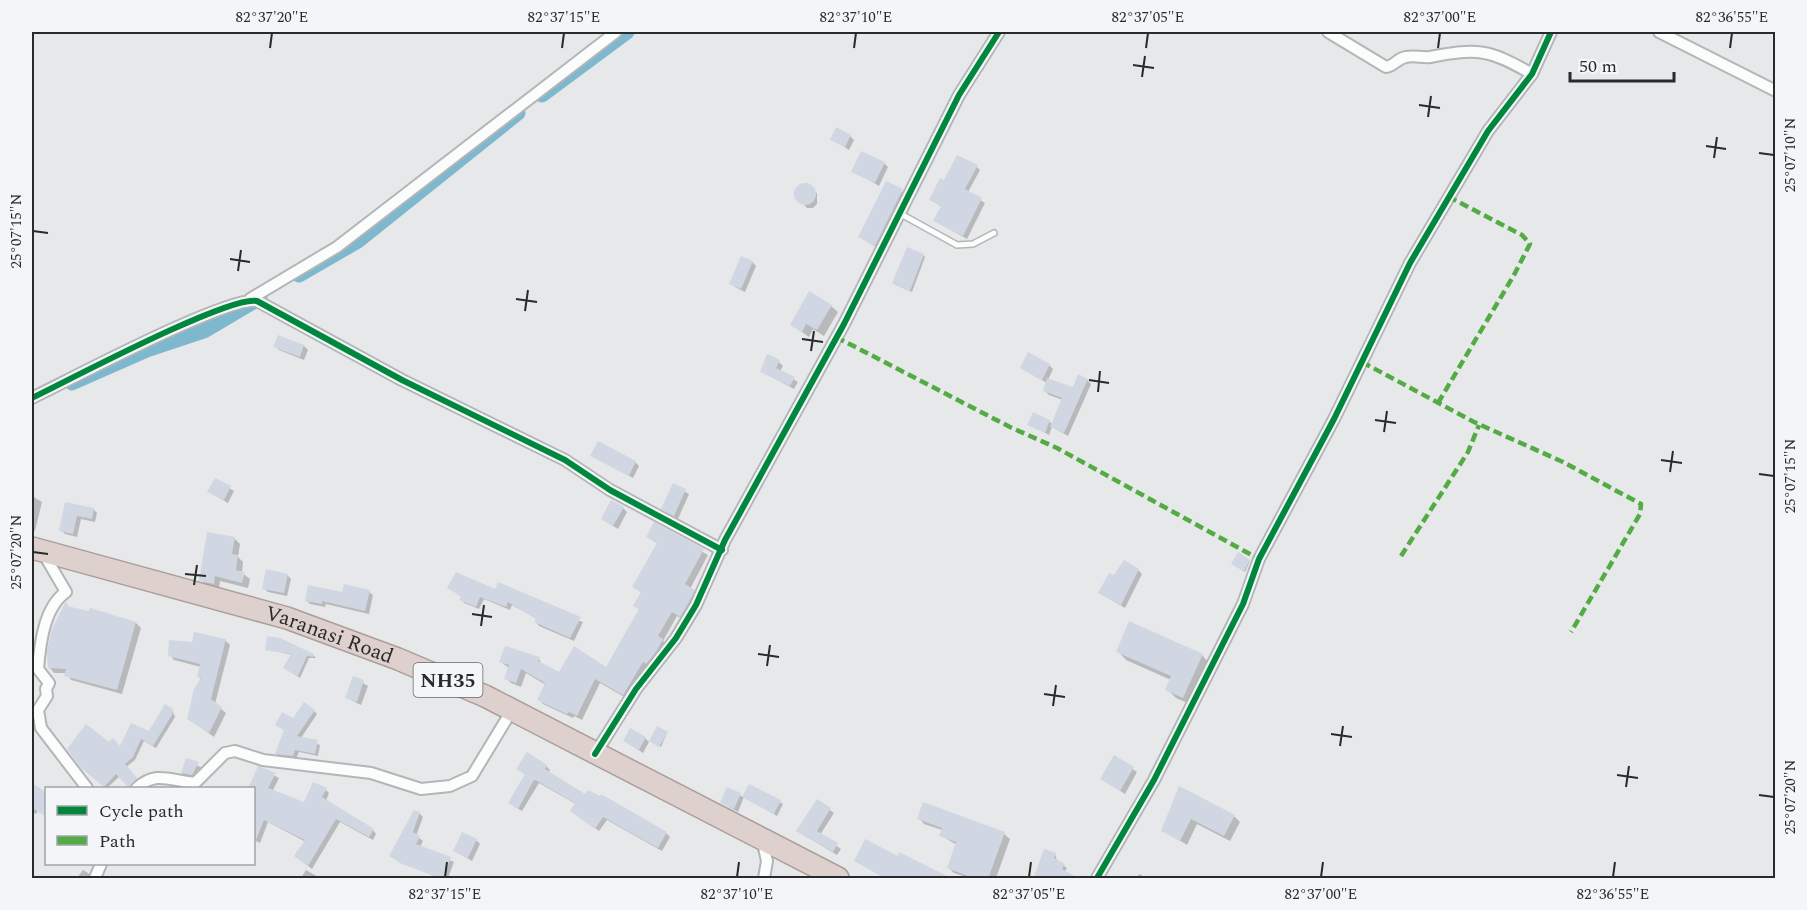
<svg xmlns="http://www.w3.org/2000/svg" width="1807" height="910" font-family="Spectral,serif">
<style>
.shadow{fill:#0003}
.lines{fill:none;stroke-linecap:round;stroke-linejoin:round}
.canal{stroke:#7eb8cf;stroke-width:15}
.building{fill:#d0d6e2}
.lane-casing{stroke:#b4b5b6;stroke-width:8}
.street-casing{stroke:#b4b5b6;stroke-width:14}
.highway-casing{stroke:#aa9e9b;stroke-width:24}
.lane{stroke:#fbfcfc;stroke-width:5}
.street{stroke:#fbfcfc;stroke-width:10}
.highway{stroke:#ddd0cd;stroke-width:21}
.quiet{stroke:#53ab44;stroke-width:4.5;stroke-dasharray:9 4.5;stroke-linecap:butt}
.cycleway-casing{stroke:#f3f5f8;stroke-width:10}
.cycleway{stroke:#00873e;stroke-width:6}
.ticks{fill:none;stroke:#292a2b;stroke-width:2}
.labels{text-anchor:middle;stroke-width:4.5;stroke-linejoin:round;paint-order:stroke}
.shield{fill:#f3f5f8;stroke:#666768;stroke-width:1.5}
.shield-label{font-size:20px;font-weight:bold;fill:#292a2b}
.street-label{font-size:21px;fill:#292a2b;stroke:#f3f5f8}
.neatline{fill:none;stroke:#292a2b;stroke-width:2}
.ticks-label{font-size:15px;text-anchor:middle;fill:#292a2b}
</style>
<rect width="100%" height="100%" fill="#e7e8e9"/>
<g class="shadow">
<polygon points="850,136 854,140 849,150 832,139"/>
<polygon points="884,163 888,167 879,186 853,171"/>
<polygon points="977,167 980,170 968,192 985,203 967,239 935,221 942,207 931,200 945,182"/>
<polygon points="887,183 909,197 882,251 860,237"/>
<polygon points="803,185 817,193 817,204 813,208 807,208 796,196 798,188"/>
<polygon points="923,255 925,257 912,292 896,285 893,283"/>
<polygon points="752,262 756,266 745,292 735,287 731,283"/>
<polygon points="831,306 838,312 824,336 813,329 809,337 792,325"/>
<polygon points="279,337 304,346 308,350 304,360 279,350 275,346"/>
<polygon points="779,362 783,366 780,371 798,382 794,389 761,371"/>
<polygon points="1049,365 1053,369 1048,380 1074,388 1087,380 1091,384 1068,436 1052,427 1049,435 1029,424 1049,421 1052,424 1063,400 1049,395 1045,391 1047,383 1021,368"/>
<polygon points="592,455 635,462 639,466 633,478"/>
<polygon points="216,480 234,491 228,503 209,492"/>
<polygon points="674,485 689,494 678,519 663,509"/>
<polygon points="32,496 42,502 35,531 32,530"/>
<polygon points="66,504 93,509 97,513 95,522 81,519 77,537 65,534 61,530"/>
<polygon points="623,508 627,512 618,529 602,519"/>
<polygon points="655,524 708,555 690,589 699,596 685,621 677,616 663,641 667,645 628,699 600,683 582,720 574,716 573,718 543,704 539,699 546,685 526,673 521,687 511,683 506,678 509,668 501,662 539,659 543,666 560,674 607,669 640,610 635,606 642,593 634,587 658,544 648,537"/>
<polygon points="234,538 240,544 238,557 243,562 242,573 250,579 248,588 220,581 219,589 207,586 201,580"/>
<polygon points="1250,561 1245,572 1234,565"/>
<polygon points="1138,570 1142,574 1125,608 1100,593 1115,577"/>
<polygon points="287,575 291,579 287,596 268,592 264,588"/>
<polygon points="449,588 496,591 583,622 574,641 539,626 536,622 537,619 512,605 510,610 484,599 479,609 464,603 462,597"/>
<polygon points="369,592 373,595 369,614 326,604 325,607 310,604 306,600"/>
<polygon points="66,605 71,609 136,623 141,628 122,694 71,680 67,673 54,673 50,668"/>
<polygon points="225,640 230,645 215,704 226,713 214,737 189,719 201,680 199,677 201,667 174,660 170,655 193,643"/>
<polygon points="267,649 313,655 316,658 309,658 300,678 285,668 292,655"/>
<polygon points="1118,651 1202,655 1210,664 1192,705 1176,698 1167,689 1171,680 1126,660"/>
<polygon points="354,678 368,686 361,705 347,698"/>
<polygon points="172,710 175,717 156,748 144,741 135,760 126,767 139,782 135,788 131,788 120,776 107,788 86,771 109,744 121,748 150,733"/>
<polygon points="314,711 317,714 301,738 320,745 318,756 299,752 296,759 279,757 276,753 285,731 277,725"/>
<polygon points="667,733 661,747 652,742"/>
<polygon points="645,738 649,742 643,753 625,741"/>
<polygon points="527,754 546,766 550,770 548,773 585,796 666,833 670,837 662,851 607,820 599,831 576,814 576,804 539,783 522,811 514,806 526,775 518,769"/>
<polygon points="1115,757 1137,772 1125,794 1102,779"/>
<polygon points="187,760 202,768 196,778 186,777 182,773"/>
<polygon points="259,768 279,778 272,792 305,804 326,790 329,793 326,801 373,830 376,834 373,840 340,822 312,869 295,856 306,842 268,822 260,843 254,840 254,788 248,788"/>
<polygon points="32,785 46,793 46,816 38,811 36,814 32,812"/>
<polygon points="750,786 783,804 777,816 744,797 738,812 722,803 728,789 743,797"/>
<polygon points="1180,788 1234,816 1240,822 1230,841 1197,824 1187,845 1163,830"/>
<polygon points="817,801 834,813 820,835 841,849 837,855 797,831"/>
<polygon points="419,813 423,817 416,836 423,841 420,847 454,862 448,878 439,878 395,859"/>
<polygon points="919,818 1004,834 1010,839 996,878 969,878 954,873 948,867 957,845 940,835 942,830 924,824"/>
<polygon points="476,840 480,844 472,861 455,851"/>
<polygon points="1055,854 1057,861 1067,868 1060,878 1035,878"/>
<polygon points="83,870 88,873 93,878 77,878"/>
<polygon points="306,870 320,878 301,878"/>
<polygon points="1139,874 1148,878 1137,878"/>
</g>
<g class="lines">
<g class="canal">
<polyline points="542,95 627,32"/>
<polyline points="299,275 358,241 518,113"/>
<polyline points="72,383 147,350 204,331 260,298"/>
</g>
</g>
<g class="building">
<polygon points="836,127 851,135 845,147 830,140"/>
<polygon points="861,151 885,162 875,183 851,172"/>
<polygon points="957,155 978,165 965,189 982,198 963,236 933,221 941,206 929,200 940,178 944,180"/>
<polygon points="886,181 903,189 875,246 858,237"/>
<circle cx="805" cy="194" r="11"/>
<polygon points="907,247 924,254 910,291 892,283"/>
<polygon points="741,256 753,261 741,289 729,284"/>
<polygon points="809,291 832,305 817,330 806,324 802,332 790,325"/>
<polygon points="278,335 304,345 300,357 273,347"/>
<polygon points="1028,352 1050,364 1042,380 1020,368"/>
<polygon points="767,354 780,360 776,368 795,377 790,386 760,372"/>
<polygon points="1078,374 1088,379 1064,433 1050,427 1062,398 1043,391 1047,378 1073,387"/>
<polygon points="1033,412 1050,420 1045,433 1027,425"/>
<polygon points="598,441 636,461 629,476 590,456"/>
<polygon points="215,478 231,486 224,500 207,492"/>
<polygon points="673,483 686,489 674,516 661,509"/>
<polygon points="611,500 624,507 613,526 601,519"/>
<polygon points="65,502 94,508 92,519 77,516 73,534 59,531"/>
<polygon points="654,522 704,549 685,584 695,590 689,602 680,617 672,612 658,636 663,639 656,652 646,664 643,662 623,695 595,679 577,716 569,712 567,714 537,700 545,683 521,669 516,683 504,679 509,665 499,662 505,646 540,657 538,661 559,672 574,646 606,667 639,609 633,606 641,592 632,587 657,543 646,537"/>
<polygon points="207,532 235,537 232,554 238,555 236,570 245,572 242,583 215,576 214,584 199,581"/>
<polygon points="1238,552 1250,560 1244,571 1231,564"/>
<polygon points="1124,560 1139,569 1121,605 1098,593 1109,573 1114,575"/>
<polygon points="266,569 288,574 284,593 262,589"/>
<polygon points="456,572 495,589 498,582 581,617 570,638 534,622 536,619 508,602 506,607 480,597 476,607 459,600 461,596 447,588"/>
<polygon points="344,584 370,590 365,611 322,601 322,604 305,601 308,585 342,592"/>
<polygon points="65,603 68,604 67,606 89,611 90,608 136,622 117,690 64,676 66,669 48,668 47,651 52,629"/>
<polygon points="1129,621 1203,654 1183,698 1165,690 1171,676 1116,652"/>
<polygon points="194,632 226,639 211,699 222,707 209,733 187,719 194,689 201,678 197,677 200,664 168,656 169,640 192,642"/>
<polygon points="267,636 280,638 314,654 313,657 307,656 298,676 283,668 291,654 265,650"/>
<polygon points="353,676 364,680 357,702 345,698"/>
<polygon points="304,702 315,710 297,736 318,740 315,754 295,750 293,756 275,754 284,730 275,725 282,712 293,718"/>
<polygon points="165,704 173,709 172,715 153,746 141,739 133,757 125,764 137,778 130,789 116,774 104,787 81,768 67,749 86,724 109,742 113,738 120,746 131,723 149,731"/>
<polygon points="657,726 668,732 659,747 649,741"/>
<polygon points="630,728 646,737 639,750 623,741"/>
<polygon points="527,752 547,765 545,769 585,794 588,790 600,796 601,794 667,832 658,848 603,817 595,829 570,811 575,803 537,781 534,780 518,809 508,803 525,774 516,769"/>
<polygon points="1114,755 1134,767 1120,791 1100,779"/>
<polygon points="186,758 199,762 192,775 181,773"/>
<polygon points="258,766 276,773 268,788 304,802 313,782 327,788 322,797 374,829 369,837 336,819 308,866 294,856 305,840 264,820 254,845 254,789 248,789"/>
<polygon points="32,783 46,792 46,816 32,808"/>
<polygon points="749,784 781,800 774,814 742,797"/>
<polygon points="1179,786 1235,815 1224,836 1191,819 1180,841 1161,831"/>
<polygon points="727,787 741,793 734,809 720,803"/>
<polygon points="817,799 831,808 817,831 838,843 833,852 796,831"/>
<polygon points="923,802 1005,832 988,879 976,879 947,868 956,842 939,836 942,828 917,819"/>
<polygon points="414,810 420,812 413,832 420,836 416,844 451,857 443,879 402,864 389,856"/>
<polygon points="462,832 477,839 468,858 453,851"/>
<polygon points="865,839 898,856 899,852 953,879 886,879 854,861"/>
<polygon points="1044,849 1056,853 1054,858 1065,864 1062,869 1080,879 1033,879"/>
</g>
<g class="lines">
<defs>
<polyline id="lane" points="899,213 957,245 973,244 994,233"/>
<g id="street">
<path d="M1328,32L1386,67C1394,66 1398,58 1406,57C1414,55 1422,58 1430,57C1478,48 1489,49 1532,74"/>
<polyline points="1659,32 1776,91"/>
<polyline points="250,299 337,247 616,32"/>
<path d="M32,398C67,381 229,295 257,301L402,380L565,460L610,490L722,550"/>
<path d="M42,551L66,592C44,607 40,644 38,669L49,683L46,689L47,696L38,710L41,728L87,788"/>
<polyline points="595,754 636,689 676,638 696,605 725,540 844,324 959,95 999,32"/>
<path d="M137,788C156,770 171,781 195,783L225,753L235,751L263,760L371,773L421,789L450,786L472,776L512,710"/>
<polyline points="762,839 767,861 764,878"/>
<polyline points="95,878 101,864"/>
<polyline points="1097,878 1154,780 1243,604 1259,559 1334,419 1410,263 1488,131 1532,74 1551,32"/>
</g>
<g id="highway">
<path id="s1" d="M32,548L287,618L398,659L485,696L838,878"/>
</g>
</defs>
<use href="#lane" class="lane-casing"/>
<use href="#street" class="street-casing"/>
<use href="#highway" class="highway-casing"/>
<use href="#lane" class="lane"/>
<use href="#street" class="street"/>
<use href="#highway" class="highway"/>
<g class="quiet">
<polyline points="836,337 1010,427 1057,448 1259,559"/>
<polyline points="1362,362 1474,422 1563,462 1641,504 1640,514 1571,632"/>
<polyline points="1438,403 1514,275 1530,244 1522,235 1449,197"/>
<polyline points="1401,556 1468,452 1479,425"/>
</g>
<defs>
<g id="cycleway">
<path d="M32,398C67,381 229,295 257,301L402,380L565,460L610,490L722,550"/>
<polyline points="595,754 636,689 676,638 696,605 725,540 844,324 959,95 999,32"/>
<polyline points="1097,878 1154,780 1243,604 1259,559 1334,419 1410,263 1488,131 1532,74 1551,32"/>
</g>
</defs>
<use href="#cycleway" class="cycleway-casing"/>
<use href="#cycleway" class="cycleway"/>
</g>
<path class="ticks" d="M270,48L272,33M562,48L564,33M854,48L856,33M1146,48L1148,33M1438,48L1440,33M1730,48L1732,33M1133,65L1154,68M1142,77L1145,56M1419,105L1440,108M1428,117L1431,96M1706,146L1726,149M1759,153L1774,155M1714,158L1717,137M33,231L48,233M230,259L250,262M238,271L241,250M516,299L537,302M525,311L528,290M802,339L823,342M811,351L814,331M1089,380L1109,383M1098,392L1100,371M1375,420L1396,423M1384,432L1387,411M1661,460L1682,463M1670,472L1673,451M1759,474L1774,476M33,552L48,554M185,574L206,576M194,585L197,565M472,614L492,617M481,626L484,605M758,654L779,657M767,666L770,645M1044,694L1065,697M1053,706L1056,685M1331,734L1352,737M1340,746L1343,726M1617,775L1638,778M1626,787L1629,766M1759,795L1774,797M445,877L447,862M737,877L739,862M1029,877L1031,862M1321,877L1323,862M1613,877L1615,862"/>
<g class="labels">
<rect class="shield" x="413.5" y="663" width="69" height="34" rx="4.5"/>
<g class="shield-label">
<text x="448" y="687">NH35</text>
</g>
<g class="street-label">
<text dy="7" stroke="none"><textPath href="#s1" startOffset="310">Varanasi Road</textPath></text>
</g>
</g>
<rect width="1807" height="910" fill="none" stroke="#f3f5f8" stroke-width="66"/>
<rect x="45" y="787" width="210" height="78" fill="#f3f5f8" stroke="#a2a4a6" stroke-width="1.5"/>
<rect x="57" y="806" width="30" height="9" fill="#00873e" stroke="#a2a4a6" stroke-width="1.5"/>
<text x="99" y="817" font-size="18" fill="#292a2b">Cycle path</text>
<rect x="57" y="836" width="30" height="9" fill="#53ab44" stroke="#a2a4a6" stroke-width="1.5"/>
<text x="99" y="847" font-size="18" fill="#292a2b">Path</text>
<path d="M1570 72v9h104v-9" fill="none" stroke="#292a2b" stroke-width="3"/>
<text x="1579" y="72" font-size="18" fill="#292a2b" stroke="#f3f5f8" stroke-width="4.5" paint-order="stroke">50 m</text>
<rect x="33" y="33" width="1741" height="844" class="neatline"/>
<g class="ticks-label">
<text x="272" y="22">82°37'20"E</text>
<text x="564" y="22">82°37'15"E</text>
<text x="856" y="22">82°37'10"E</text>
<text x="1148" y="22">82°37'05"E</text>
<text x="1440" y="22">82°37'00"E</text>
<text x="1732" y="22">82°36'55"E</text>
<text transform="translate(1790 155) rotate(-90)" y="5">25°07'10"N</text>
<text transform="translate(16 231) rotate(-90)" y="5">25°07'15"N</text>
<text transform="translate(1790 476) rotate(-90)" y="5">25°07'15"N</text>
<text transform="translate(16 552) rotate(-90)" y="5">25°07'20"N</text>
<text transform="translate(1790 797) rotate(-90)" y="5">25°07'20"N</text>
<text x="445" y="899">82°37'15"E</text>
<text x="737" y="899">82°37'10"E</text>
<text x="1029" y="899">82°37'05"E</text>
<text x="1321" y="899">82°37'00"E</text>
<text x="1613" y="899">82°36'55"E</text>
</g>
</svg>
